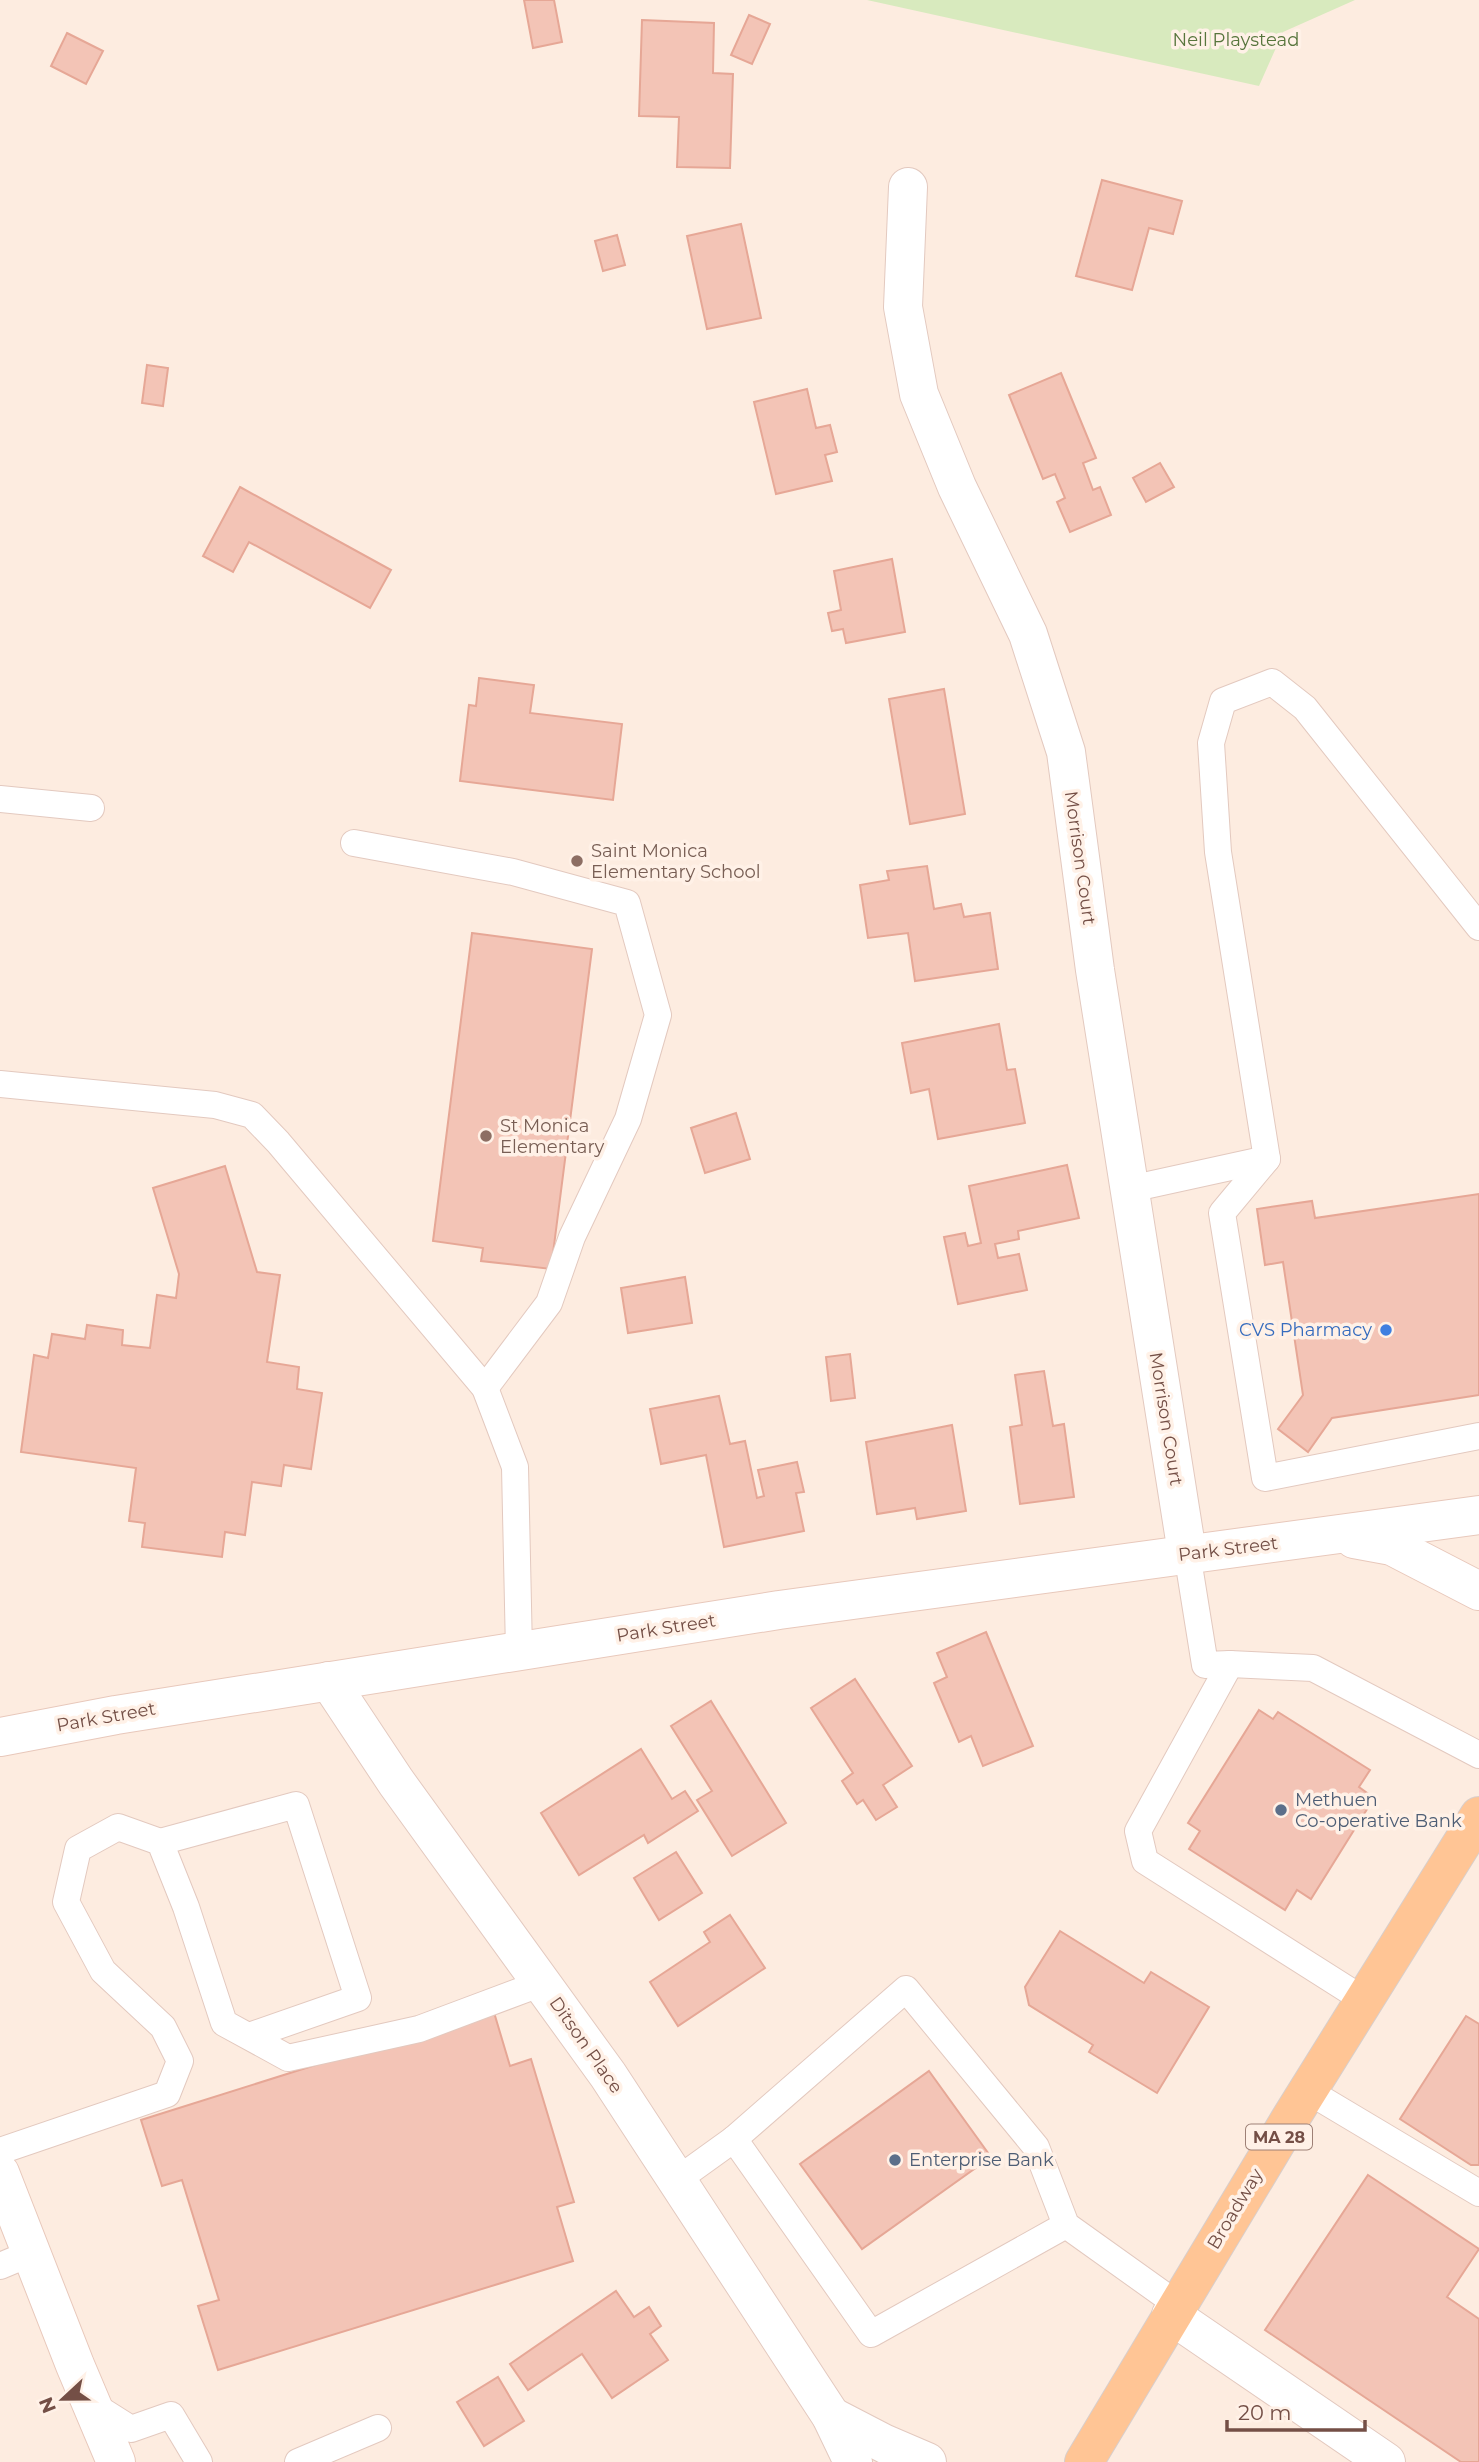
<svg xmlns="http://www.w3.org/2000/svg" width="1479" height="2462" font-family="Montserrat,sans-serif">
<style>
.green{fill:#d8eabe}
.building{fill:#f3c4b6;stroke:#e6a796;stroke-width:2}
.lines{fill:none;stroke-linecap:round;stroke-linejoin:round}
.service-casing{stroke:#e3c9bf;stroke-width:28}
.minor-casing{stroke:#e3c9bf;stroke-width:40}
.secondary-casing{stroke:#e8c8bb;stroke-width:40}
.primary-casing{stroke:#d8cecb;stroke-width:40}
.service{stroke:#fff;stroke-width:26}
.minor{stroke:#fff;stroke-width:38}
.secondary{stroke:#fff;stroke-width:38}
.primary{stroke:#ffc595;stroke-width:38}
.education-dot{fill:#8d6e63;stroke:#fff1e7;stroke-width:2.5}
.shop-dot{fill:#3f7fe0;stroke:#fff1e7;stroke-width:2.5}
.service-dot{fill:#5c6f8a;stroke:#fff1e7;stroke-width:2.5}
.labels{text-anchor:middle;stroke-width:7;stroke-linejoin:round;paint-order:stroke}
.shield{fill:#fff1e7;stroke:#9e8076;stroke-width:2}
.shield-label{font-size:16px;font-weight:bold;fill:#744f46}
.park-label{font-size:18px;fill:#57753c;stroke:#fff1e7}
.education-label{font-size:18px;fill:#785e54;stroke:#fff1e7;text-anchor:start}
.street-label{font-size:18px;fill:#744f46;stroke:#fff1e7}
.shop-label{font-size:18px;fill:#366cbe;stroke:#fff1e7;text-anchor:end}
.service-label{font-size:18px;fill:#4e5e75;stroke:#fff1e7;text-anchor:start}
</style>
<rect width="100%" height="100%" fill="#fdece0"/>
<polygon class="green" points="867,0 1355,0 1283,32 1259,86"/>
<g class="building">
<polygon points="524,0 554,0 562,42 533,48"/>
<polygon points="749,15 770,24 752,64 731,55"/>
<polygon points="642,20 714,23 713,73 733,74 730,168 677,167 679,117 639,116"/>
<polygon points="67,33 103,51 86,84 51,66"/>
<polygon points="1102,180 1182,201 1173,234 1149,228 1132,290 1076,276"/>
<polygon points="741,224 761,318 707,329 687,236"/>
<polygon points="617,235 625,265 603,271 595,241"/>
<polygon points="147,365 168,368 163,406 142,403"/>
<polygon points="1061,373 1096,458 1083,463 1093,490 1100,487 1111,515 1070,532 1057,502 1065,498 1055,474 1043,479 1009,395"/>
<polygon points="807,389 816,428 830,425 837,452 825,455 832,481 776,494 754,402"/>
<polygon points="1160,463 1174,487 1146,502 1133,478"/>
<polygon points="240,487 391,570 370,608 249,542 233,572 203,556"/>
<polygon points="892,559 905,632 846,643 843,629 832,631 828,613 841,610 834,571"/>
<polygon points="479,678 534,685 530,713 622,724 613,800 460,781 469,705 476,706"/>
<polygon points="944,689 965,814 910,824 889,699"/>
<polygon points="927,866 934,909 961,904 964,917 990,913 998,969 915,981 908,933 868,938 860,885 889,880 887,871"/>
<polygon points="472,933 592,949 551,1269 481,1261 483,1248 433,1241"/>
<polygon points="999,1024 1007,1070 1015,1069 1025,1123 938,1139 929,1089 911,1093 902,1043"/>
<polygon points="736,1113 750,1159 705,1173 691,1128"/>
<polygon points="1067,1165 1079,1218 1018,1231 1019,1239 995,1244 998,1258 1019,1254 1027,1290 958,1304 944,1237 965,1233 968,1246 981,1243 969,1186"/>
<polygon points="225,1166 257,1272 280,1275 267,1362 299,1367 297,1389 322,1393 311,1469 284,1465 281,1486 252,1482 245,1535 225,1532 222,1557 142,1547 145,1523 129,1521 136,1468 21,1452 34,1355 48,1358 52,1334 85,1339 87,1325 123,1330 122,1345 150,1348 157,1295 176,1298 179,1274 153,1188"/>
<polygon points="1479,1194 1479,1395 1332,1418 1308,1452 1278,1429 1303,1395 1283,1262 1265,1265 1257,1209 1312,1201 1315,1218"/>
<polygon points="685,1277 692,1323 628,1333 621,1288"/>
<polygon points="850,1354 855,1398 831,1401 826,1357"/>
<polygon points="1044,1371 1053,1426 1064,1424 1074,1497 1020,1504 1010,1427 1022,1425 1015,1375"/>
<polygon points="719,1396 730,1444 745,1441 757,1498 764,1496 758,1470 797,1462 804,1492 796,1493 804,1531 724,1547 706,1455 661,1464 650,1409"/>
<polygon points="952,1425 966,1511 917,1519 915,1508 877,1514 866,1442"/>
<polygon points="986,1632 1033,1746 983,1766 971,1736 959,1742 934,1683 947,1677 937,1653"/>
<polygon points="855,1679 912,1766 883,1785 897,1807 876,1820 863,1800 857,1804 842,1781 853,1773 811,1708"/>
<polygon points="711,1701 786,1823 732,1856 697,1800 712,1791 671,1726"/>
<polygon points="1259,1710 1273,1719 1278,1712 1370,1770 1359,1787 1374,1798 1311,1899 1297,1890 1285,1910 1189,1849 1200,1831 1188,1823"/>
<polygon points="641,1749 672,1799 685,1791 698,1811 648,1843 644,1835 579,1875 541,1813"/>
<polygon points="676,1852 702,1893 659,1920 634,1878"/>
<polygon points="730,1915 765,1968 678,2026 650,1982 710,1942 704,1932"/>
<polygon points="1060,1931 1144,1983 1151,1972 1209,2007 1157,2093 1089,2052 1093,2045 1029,2005 1025,1987"/>
<polygon points="493,2009 510,2066 531,2059 574,2202 557,2207 573,2261 218,2370 198,2306 219,2300 182,2180 162,2186 141,2120"/>
<polygon points="1466,2016 1479,2024 1479,2165 1471,2165 1400,2119"/>
<polygon points="929,2071 991,2157 862,2249 800,2164"/>
<polygon points="1368,2175 1479,2249 1447,2297 1479,2319 1479,2462 1461,2462 1265,2330"/>
<polygon points="616,2291 634,2317 649,2307 661,2326 650,2334 668,2360 612,2398 582,2354 528,2390 510,2364"/>
<polygon points="498,2377 524,2421 484,2446 457,2402"/>
</g>
<g class="lines">
<defs>
<g id="service">
<polyline points="0,799 91,808"/>
<polyline points="354,843 513,872 627,903 658,1015 628,1119 572,1237 549,1303 485,1388"/>
<polyline points="1479,927 1305,708 1272,682 1223,701 1211,743 1218,852 1267,1159 1222,1213 1265,1478 1479,1436"/>
<polyline points="0,1084 215,1105 252,1115 278,1142 485,1388 515,1467 519,1651"/>
<polyline points="1130,1189 1267,1159"/>
<polyline points="1187,1553 1205,1665 1230,1664 1313,1668 1479,1755"/>
<polyline points="1230,1664 1138,1831 1145,1861 1364,2000"/>
<polyline points="160,1842 296,1805 358,1998 249,2036"/>
<polyline points="1308,2091 1479,2193"/>
<polyline points="734,2139 871,2334 1066,2225"/>
<polyline points="0,2151 167,2094 180,2061 163,2027 103,1971 66,1902 78,1849 118,1827 160,1842 186,1907 224,2023 288,2058 419,2029 542,1983"/>
<polyline points="677,2180 734,2139 906,1989 1036,2147 1066,2225 1178,2305"/>
<polyline points="0,2266 31,2253"/>
<polyline points="93,2405 131,2429 171,2415 199,2462"/>
<polyline points="298,2462 378,2428"/>
</g>
<g id="minor">
<polyline points="908,187 903,307 919,394 957,487 1028,634 1066,752 1095,970 1187,1553"/>
<polyline points="329,1681 396,1782 608,2075 831,2416 853,2462"/>
<polyline points="1171,2315 1386,2462"/>
<polyline points="831,2416 885,2444 927,2462"/>
</g>
<g id="secondary">
<polyline points="1354,1539 1392,1546 1479,1591"/>
<polyline points="0,1737 116,1715 779,1610 1479,1515"/>
<polyline points="0,2173 75,2365 116,2462"/>
</g>
<polyline id="primary" points="1084,2462 1292,2116 1479,1816"/>
</defs>
<use href="#service" class="service-casing"/>
<use href="#minor" class="minor-casing"/>
<use href="#secondary" class="secondary-casing"/>
<use href="#primary" class="primary-casing"/>
<use href="#service" class="service"/>
<use href="#minor" class="minor"/>
<use href="#secondary" class="secondary"/>
<use href="#primary" class="primary"/>
</g>
<g class="education-dot">
<circle cx="577" cy="861" r="7"/>
<circle cx="486" cy="1136" r="7"/>
</g>
<circle class="shop-dot" cx="1386" cy="1330" r="7"/>
<g class="service-dot">
<circle cx="1281" cy="1810" r="7"/>
<circle cx="895" cy="2160" r="7"/>
</g>
<g class="labels">
<rect class="shield" x="1246" y="2124.5" width="66" height="25" rx="5"/>
<g class="shield-label">
<text x="1279" y="2143">MA 28</text>
</g>
<g class="park-label">
<text x="1236" y="46">Neil Playstead</text>
</g>
<g class="education-label">
<text x="591" y="857">Saint Monica<tspan x="591" dy="21">Elementary School</tspan></text>
<text x="500" y="1132">St Monica<tspan x="500" dy="21">Elementary</tspan></text>
</g>
<g class="street-label">
<text transform="translate(1080 858) rotate(82)" y="6">Morrison Court</text>
<text transform="translate(1166 1419) rotate(81)" y="6">Morrison Court</text>
<text transform="translate(1228 1549) rotate(-7)" y="6">Park Street</text>
<text transform="translate(666 1628) rotate(-9)" y="6">Park Street</text>
<text transform="translate(106 1717) rotate(-10)" y="6">Park Street</text>
<text transform="translate(586 2045) rotate(55)" y="6">Ditson Place</text>
<text transform="translate(1235 2209) rotate(-59)" y="6">Broadway</text>
</g>
<g class="shop-label">
<text x="1372" y="1336">CVS Pharmacy</text>
</g>
<g class="service-label">
<text x="1295" y="1806">Methuen<tspan x="1295" dy="21">Co-operative Bank</tspan></text>
<text x="909" y="2166">Enterprise Bank</text>
</g>
</g>
<g transform="translate(63 2399) rotate(248)" stroke="#fff1e7" stroke-width="5" paint-order="stroke">
<path d="M0-5L12 26L0 18L-12 26Z" fill="#744f46"/>
<text y="-10" font-size="19" font-weight="bold" text-anchor="middle" fill="#744f46">N</text>
</g>
<path d="M1227 2420v10h138v-10" fill="none" stroke="#744f46" stroke-width="3.5"/>
<text x="1238" y="2420" font-size="21" fill="#744f46" stroke="#fff1e7" stroke-width="5" paint-order="stroke">20 m</text>
</svg>
